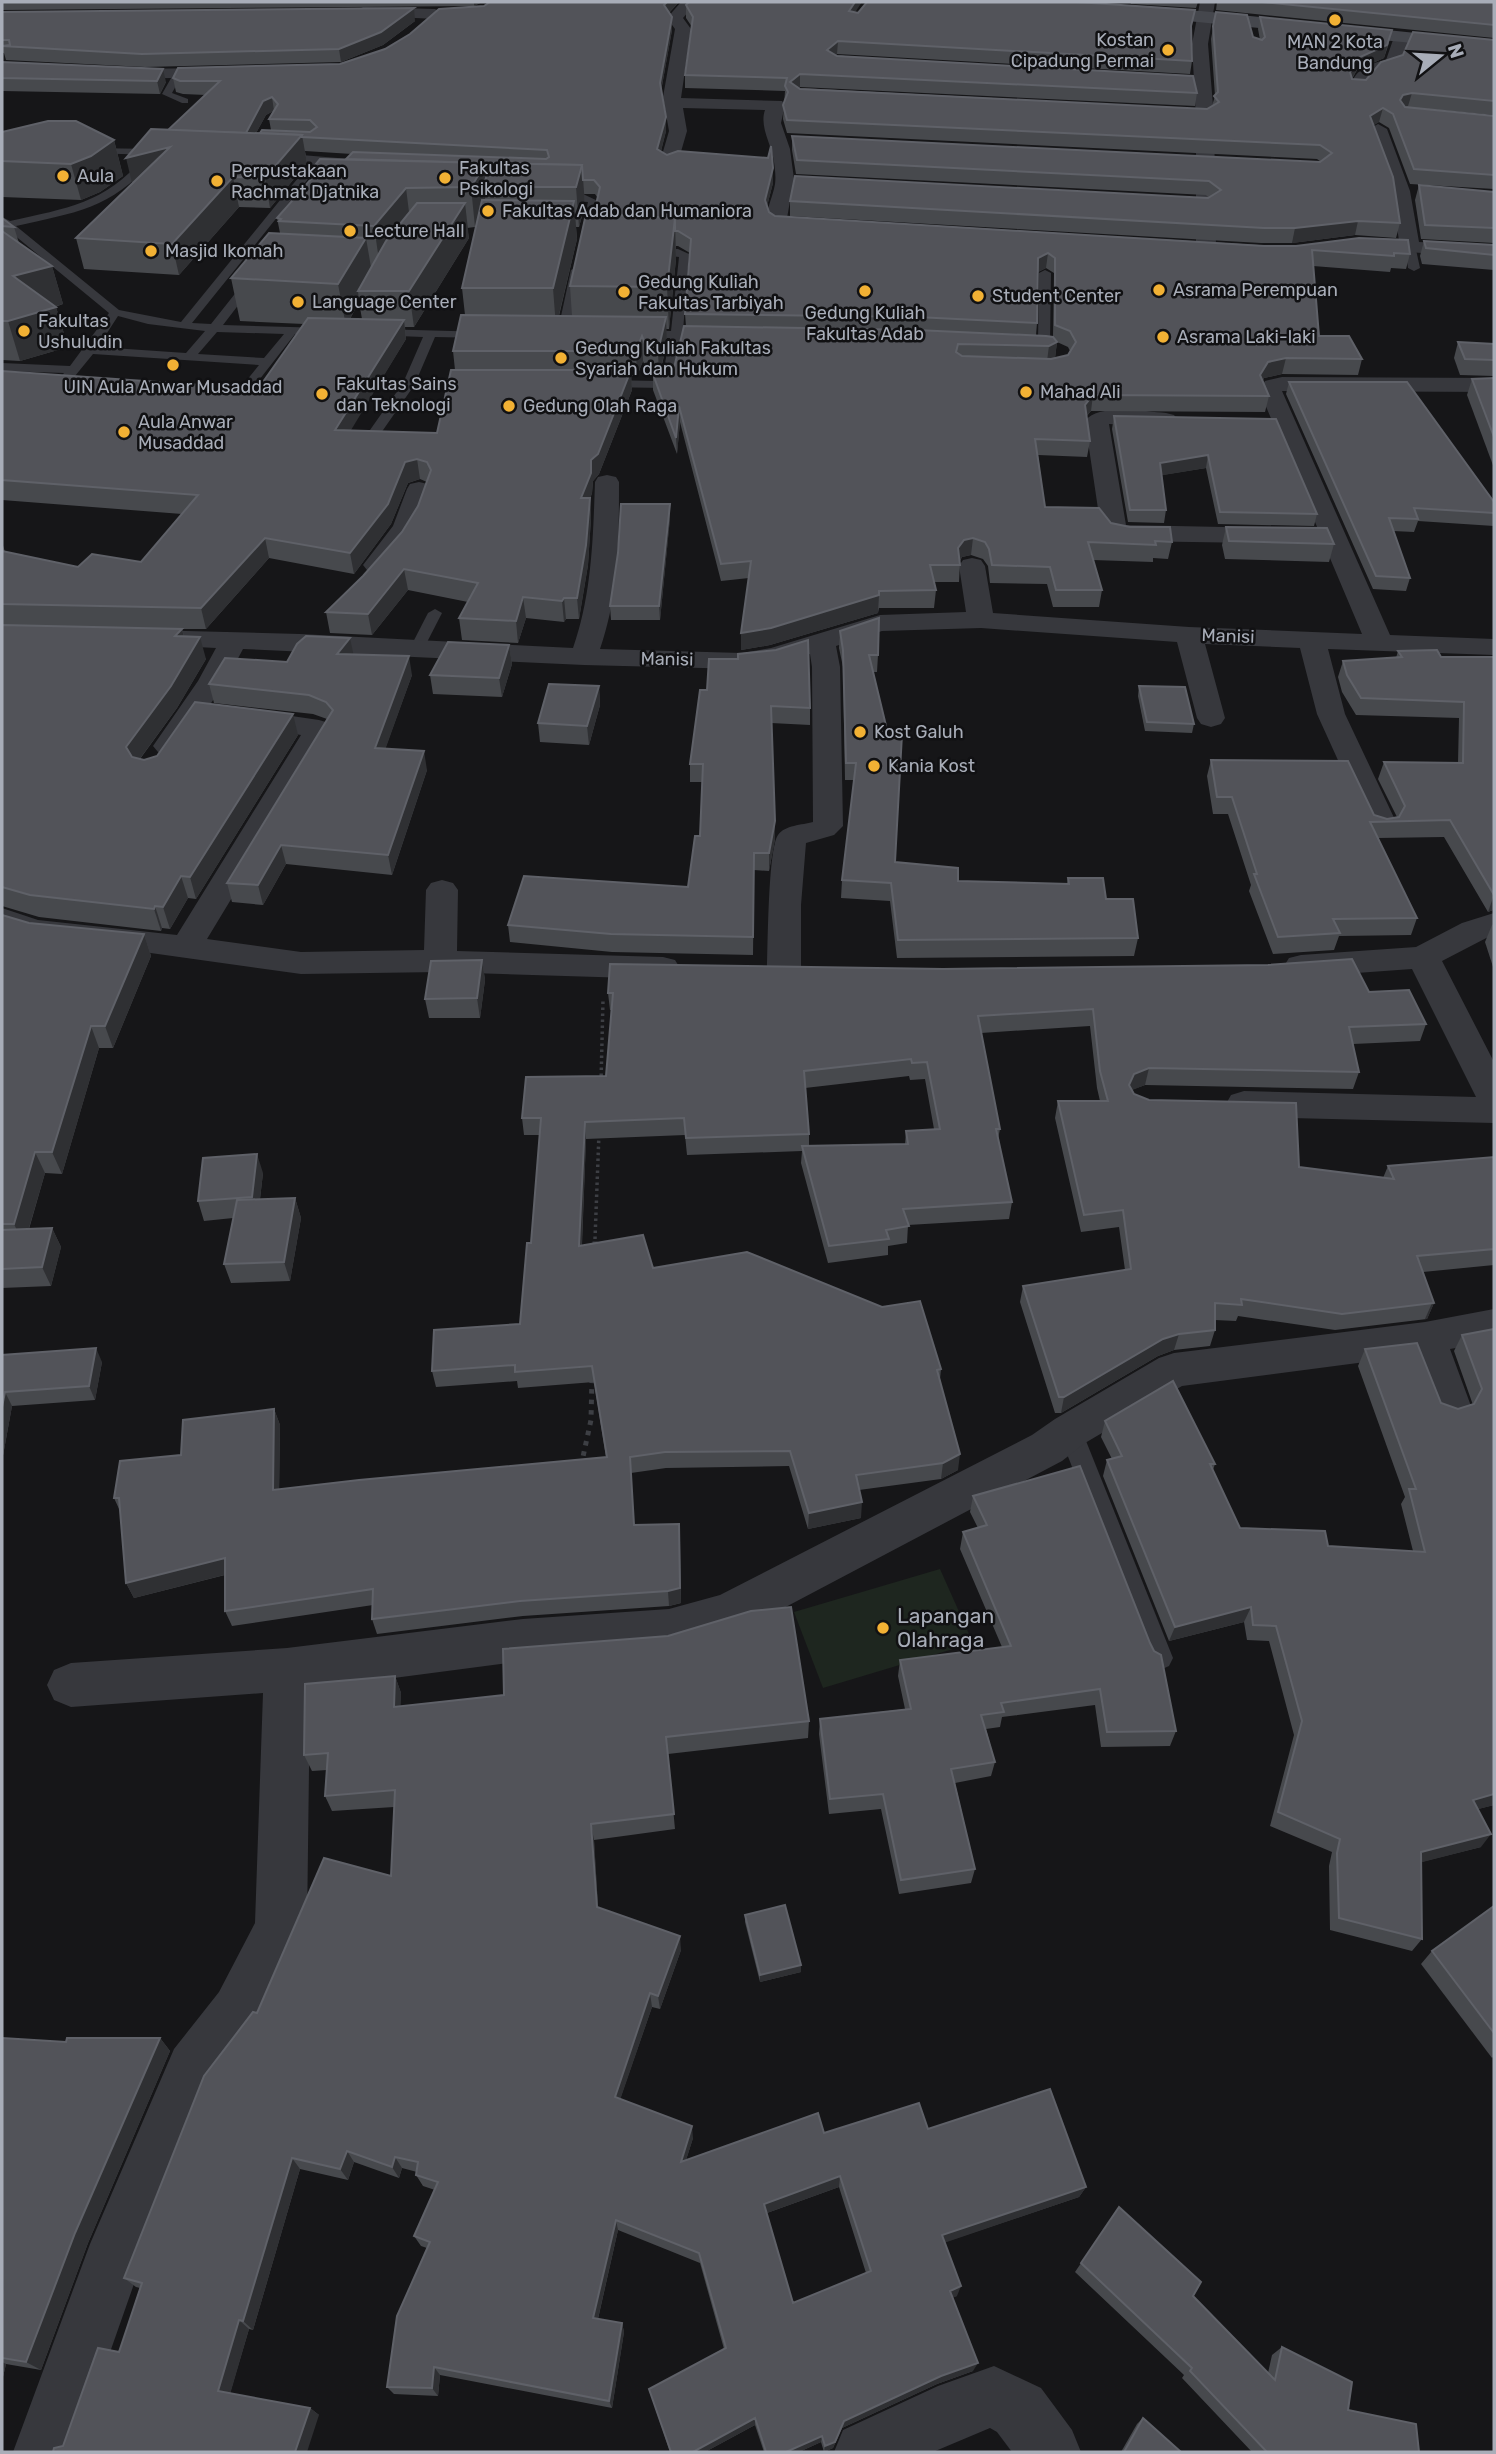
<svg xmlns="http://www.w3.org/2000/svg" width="1496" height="2454" font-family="Rubik,sans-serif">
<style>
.green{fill:#1e261f}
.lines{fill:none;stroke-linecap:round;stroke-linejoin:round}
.path-far1{stroke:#3d3f44;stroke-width:3.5;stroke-dasharray:2.5 3.5;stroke-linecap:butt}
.path{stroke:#3d3f44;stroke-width:5;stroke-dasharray:4.5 6;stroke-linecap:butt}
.lane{fill:#37383d;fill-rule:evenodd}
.street{fill:#37383d;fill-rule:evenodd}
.secondary{fill:#45474d;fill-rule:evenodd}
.wall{fill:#47494d;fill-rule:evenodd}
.shaded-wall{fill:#2f3033}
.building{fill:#525359;stroke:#5f6168;stroke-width:2;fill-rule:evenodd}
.poi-dot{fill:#f2b134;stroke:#111113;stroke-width:2.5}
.labels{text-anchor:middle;stroke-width:5;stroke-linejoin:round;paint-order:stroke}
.far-poi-label{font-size:18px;fill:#a8adb8;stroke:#111113;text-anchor:start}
.far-street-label{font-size:18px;fill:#a8adb8;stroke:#111113}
.poi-label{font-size:21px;fill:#a8adb8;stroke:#111113;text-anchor:start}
</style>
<rect width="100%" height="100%" fill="#161618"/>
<polygon class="green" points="940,1569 973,1643 823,1688 794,1612"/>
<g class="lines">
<g class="path-far1">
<polyline points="601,1082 603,1000"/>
<polyline points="595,1239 599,1133"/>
</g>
<g class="path">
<polyline points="595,1246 595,1237"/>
<polyline points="581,1466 591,1420 592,1377"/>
</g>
<g class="lane">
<polygon points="174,73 182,75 172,93 188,99 188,103 182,103 162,94"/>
<polygon points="88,148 157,149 162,152 157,155 85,153 85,149"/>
<path d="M277,153L350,159L355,162L350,165L321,163L300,189L329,191L334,194L333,196L295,195L192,323L211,324L249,276L253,275L259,278L223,325L327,328L333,332L331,334H295L242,402L224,405L218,401L220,398L234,396L259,365L93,354L66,387L75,391L69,395L59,394L53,387L64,373L2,371V363L70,366L109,313L2,225V217L10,221C67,208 105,204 144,157H152V161C112,209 73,213 16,226L119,310L181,322L311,162L274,158L272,156ZM118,316L148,324L205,331L186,353L98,347ZM217,332L284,334L264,358L198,354Z"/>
<polygon points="583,194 598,201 590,239 585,242 580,239 588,202 557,200 552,197 557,194"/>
<polygon points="1410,242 1415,245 1420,268 1414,271 1408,268 1405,245"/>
<polygon points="647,248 678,249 689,254 683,331 708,331 714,335 708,339 682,338 674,380 665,388 601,387 599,384 605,380 658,381 662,378 670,338 638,338 632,334 638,330 671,331 679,257 643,253 642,251"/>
<polygon points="577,267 583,270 569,334 563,338 552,336 552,332 558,330 571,270"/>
<polygon points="1045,270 1051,273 1050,345 1044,349 1023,347 1023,341 1038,341 1039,273"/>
<polygon points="377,329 489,332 491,334 485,338 435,337 417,379 474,379 480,383 474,387 413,387 374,443 364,443 363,440 403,383 423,337 373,335 371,333"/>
<polygon points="435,609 442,613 424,648 417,652 412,651 410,648 428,613"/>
<polygon points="1070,1421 1078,1424 1082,1431 1173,1658 1169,1666 1160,1670 1151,1666 1147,1658 1058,1431 1062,1424"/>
</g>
<g class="street">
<path d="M681,2H697L683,18L691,29L681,98L782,101L785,105L781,123L790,149L794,179L787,218L829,222L832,226L829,230C817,233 804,231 791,230C753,228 771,207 775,184C776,177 775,169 774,162C772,145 759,127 765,110L683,108L687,131L678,162L669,167L660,162L669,131L663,97L675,29L667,18Z"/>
<polygon points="1200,2 1215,2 1208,44 1214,118 1216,248 1213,252 1199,252 1196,248 1196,118 1192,44"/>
<polygon points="363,7 435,9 443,14 435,19 358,15 355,12"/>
<path d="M1402,32L1410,37L1399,66L1376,73L1363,91H1351L1349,87C1357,69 1367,64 1386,60L1394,37Z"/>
<polygon points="227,68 233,69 235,73 233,77 112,79 104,74 112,69"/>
<polygon points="1378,124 1387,129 1410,191 1419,242 1494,246 1494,258 1350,248 1347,244 1350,240 1399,241 1392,191 1369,129"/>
<path d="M1282,377L1494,378V392L1282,391L1390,635L1494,639V655L1328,649L1345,714L1397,824L1393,831L1382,833L1371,831L1367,824L1317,714L1300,648L1205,644L1225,718L1221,724L1211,727L1201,724L1197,718L1177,642L981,628L882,631L836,646L840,667L843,826L834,835L806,843L801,905V970L796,978L784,981L772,978L767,970C768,948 768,849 778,835C785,825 802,825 813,822L812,667L810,654L775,664L742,669L584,665L243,649L226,681L178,752L168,755L158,752L153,746L198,681L216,648L137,644L133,638L137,632L147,630L300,634L573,648C592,594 593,538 595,482L598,477L607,475L616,477L619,482C619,539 619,595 600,649L742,653L771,648L880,615L966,612L959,566L963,560L972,558L981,560L985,566L993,613L1189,627L1362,634L1324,544L1127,541L1105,534L1101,529L1085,421C1098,403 1146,412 1166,413L1174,415L1178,420L1174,425L1166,427L1109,424L1126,525L1318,529L1259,390L1265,381Z"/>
<path d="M419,482L428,484L431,489C424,509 403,561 383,571C378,574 372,572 367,570L363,565L393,526L407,489L410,484Z"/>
<polygon points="243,709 319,720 329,723 334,729 207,939 301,952 424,950 426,890 431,883 442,880 453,883 458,890 457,951 663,957 675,960 680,968 675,976 663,979 440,972 301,974 115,948 38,942 2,932 2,908 38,920 177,935 301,735 233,724 229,718 233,712"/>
<polygon points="1494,913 1494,934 1442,961 1494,1062 1494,1123 1244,1117 1231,1113 1226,1104 1231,1095 1244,1091 1476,1097 1412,969 1301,977 1289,974 1284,966 1289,958 1301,955 1416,947 1462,923"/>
<polygon points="1494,1309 1494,1341 1450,1349 1471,1406 1465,1418 1450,1423 1435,1418 1411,1356 1182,1386 1085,1443 1062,1461 746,1628 669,1651 523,1661 310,1689 307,1927 257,2030 212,2087 148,2244 75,2452 13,2452 90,2244 174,2049 219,1992 255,1923 263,1693 71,1707 54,1700 47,1685 54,1670 71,1663 287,1648 523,1619 669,1609 720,1595 1032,1435 1055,1419 1159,1358 1174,1353 1425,1322"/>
<polygon points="994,2366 1041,2388 1072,2430 1081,2452 1012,2452 997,2432 990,2428 933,2452 834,2452 843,2430 938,2386"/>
</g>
<polygon class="secondary" points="1141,8 1201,11 1494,41 1494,51 1136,16 1133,13"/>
</g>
<g class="wall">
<polygon points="2,2 482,2 474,6 2,10"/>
<path d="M490,2H679L669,13L672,30L661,91L666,131L661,151L667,155L773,183L767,206L769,212L775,216L1410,254L1406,269L1391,268L1390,272L1313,266L1319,336L1362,359L1358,375L1282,374L1264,378L1263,381L1269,396L1265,412L1091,411L1086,417L1090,441L1087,457L1038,455L1045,507L1111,523L1172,542L1168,559L1153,558V562L1093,560L1102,590L1099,607H1053L1047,584L990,583L988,566L983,559L971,555L962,557L960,561L959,582H934L936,590L934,608H879L878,613L770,645L741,650L749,578L721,581L680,422L677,454L653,390V376H649L643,361L637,376H631L632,390L599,474L593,481L592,493L590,499L591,518L588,565L579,619H566L564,622L526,618L518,643L462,640L459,618L468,602L408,590L372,635L330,633L326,612L363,576L402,532L418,506L427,482L420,479L408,483L391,524L354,574L269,558L206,629H182L184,636L206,659L177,708L140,759L144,760L298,735L196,899L188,898L170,929L162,928L161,931L39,917L2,906V542L5,552L78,567L141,562L182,514L2,500V371L258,389L304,324L240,321L231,278L280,233L277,218L312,178L311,170L346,159L352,154L305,151L307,163L270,208L239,207L179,275L84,269L76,238L132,184L168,130L206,95L183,94L176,92L173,78L340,64L385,49L484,6ZM273,111L269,119L271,130L256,133L266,115ZM584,194H595L597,197L594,214L570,286L572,316H559L577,239L576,227H579L585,205ZM476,226L462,288L465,315L453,351L455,370L437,433L350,430L406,339L405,327H414L469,238L467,228L475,227ZM676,246H678L690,253L685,314L686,326L674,368L665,374H660L667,342L666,329H669L676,259ZM1046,268L1054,273L1053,337L1036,335L1037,323L1038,272ZM359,302L362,319H350ZM1057,342L1068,347L1070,351L1068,355L1055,358Z"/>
<polygon points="1130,2 1198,2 1196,8 1131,4"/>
<polygon points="1217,2 1494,2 1494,38 1216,10"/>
<polygon points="686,5 855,12 1192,29 1192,61 1190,74 837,54 836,55 1197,93 1195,106 800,87 799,88 1207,109 1212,106 1215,96 1211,39 1216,12 1253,37 1260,40 1258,29 1260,17 1389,43 1384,58 1357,70 1352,79 1366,80 1494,40 1494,115 1406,107 1494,116 1494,189 1410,184 1389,128 1379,122 1373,125 1400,223 1396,238 1355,235 1292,243 1261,243 790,216 790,201 1209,198 1206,195 796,174 792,150 792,136 1321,162 1317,159 787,133 783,119 785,91 685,88 685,75 692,27 686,18"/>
<polygon points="2,12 415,21 383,45 341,62 145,67 6,60 4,53 2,53"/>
<polygon points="2,62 166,82 160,94 2,91"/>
<polygon points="2,132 114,140 123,176 100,192 81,200 2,197"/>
<polygon points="1419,185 1494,192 1494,243 1421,239 1415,200"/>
<polygon points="2,218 14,227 19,243 52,266 63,304 55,307 56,307 68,347 20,361 2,360 2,361"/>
<polygon points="1424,241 1494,255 1494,270 1422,264 1420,256"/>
<polygon points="1458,342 1494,344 1494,376 1460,375 1454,358"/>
<polygon points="1494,378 1494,468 1467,395 1472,379"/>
<polygon points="1289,382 1494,502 1494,526 1418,521 1414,532 1393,531 1410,578 1406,591 1373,589 1286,394"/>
<polygon points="1114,416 1276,419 1317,514 1314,526 1218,524 1206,468 1162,475 1166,510 1164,523 1128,522 1112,429"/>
<polygon points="670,518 660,620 611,620 610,606 618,553"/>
<polygon points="1226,527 1334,544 1329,562 1225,559 1222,545"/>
<polygon points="840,631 878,655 877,672 873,672 895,862 958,881 1067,884 1068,878 1106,899 1138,938 1134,956 897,958 890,901 841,898 842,880 854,780 845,780 843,667 839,648"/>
<polygon points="509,645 512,664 502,697 433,694 430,675"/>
<polygon points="1398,651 1441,657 1494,657 1494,911 1493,910 1488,912 1444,837 1378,838 1417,918 1411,935 1339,936 1334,950 1273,954 1249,891 1251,885 1228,814 1213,814 1207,776 1211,760 1374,815 1387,819 1397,817 1378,779 1384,762 1458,763 1459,718 1356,715 1342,692 1338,677 1343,661 1396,658"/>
<polygon points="354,655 412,675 385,749 427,770 392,875 286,864 263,905 232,902 227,883 327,719 313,714 214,703 209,684"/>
<polygon points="599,686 600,705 589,745 540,742 538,723"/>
<polygon points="1139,686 1194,724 1192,733 1145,731 1138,696"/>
<polygon points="700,690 810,708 810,725 771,723 775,839 769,871 754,870 753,955 612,952 510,942 508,925 688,887 700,836 702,782 690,782 690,764"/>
<polygon points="2,915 29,923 144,934 151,956 113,1048 99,1048 62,1174 45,1173 29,1229 52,1228 61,1247 51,1286 2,1288"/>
<polygon points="1494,924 1494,970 1485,942 1492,925"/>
<polygon points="482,960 485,980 480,1018 429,1018 425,999"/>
<path d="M1369,992L1426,1024L1420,1041L1353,1044L1359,1072L1353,1089L1145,1085L1131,1090L1134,1094L1299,1167L1383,1178L1388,1166L1494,1157V1265L1423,1272L1434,1303L1427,1319L1335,1330L1238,1316L1236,1321L1215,1320V1330L1210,1346L1174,1350L1158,1356L1061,1413H1055L1020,1302L1023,1286L1125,1270L1119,1227L1081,1232L1055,1118L1058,1101H1100L1097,1088L1090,1026L981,1033L1000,1129L998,1139L1012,1202L1009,1219L908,1225L907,1243L888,1246V1255L828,1263L801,1163L802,1151L687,1155L685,1135L586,1139L582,1245L653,1268L941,1369L940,1379L958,1470L941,1479L859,1490L861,1518L808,1529L789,1466L666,1468L631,1473L634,1525L680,1540L681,1603L669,1606L523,1616L377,1634L372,1619L373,1605L232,1626L225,1611V1575L134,1598L126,1583L120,1511L114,1498L181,1455L274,1409L280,1425L279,1490L606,1457L594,1382L518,1388L517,1381L436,1387L432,1371L520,1324L531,1243L540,1135H524L522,1118L606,1076L612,1010H610L608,993ZM909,1076L910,1080L925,1079L934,1129L906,1131L905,1144L809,1146V1134L805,1088Z"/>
<polygon points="263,1173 260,1199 295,1198 301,1218 290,1281 231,1283 224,1264 233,1218 204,1221 198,1201"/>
<polygon points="1494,1329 1494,1805 1478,1809 1481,1847 1421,1862 1422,1939 1412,1951 1330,1930 1329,1866 1332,1852 1270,1826 1294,1735 1269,1641 1247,1640 1244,1622 1169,1641 1103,1476 1107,1460 1112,1459 1101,1437 1105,1421 1215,1464 1213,1470 1240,1528 1328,1546 1413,1551 1401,1504 1405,1497 1358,1366 1365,1349 1441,1403 1458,1409 1473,1405 1454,1351 1462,1335"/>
<polygon points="2,1355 102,1362 95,1400 12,1406 2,1461"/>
<polygon points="973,1496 1176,1731 1170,1746 1101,1747 1095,1705 1002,1717 1000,1727 986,1729 995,1762 991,1776 955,1783 975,1869 971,1883 899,1894 881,1809 829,1814 819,1734 820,1719 905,1709 898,1676 900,1660 1002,1647 960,1549 963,1532 978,1528 970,1512"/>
<path d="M395,1676L401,1693L400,1706L809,1721L808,1738L668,1754L675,1829L594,1840L598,1907L681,1950L660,2009L652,2007L620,2099L693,2138L686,2160L824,2133L928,2129L1086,2187L1079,2197L945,2242L957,2296L953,2297L973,2371L937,2384L842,2428L833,2448L824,2452L821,2442L799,2452H764L755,2425L705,2452H670L649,2389L724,2349L700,2263L618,2230L598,2319L622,2323L624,2332L612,2408L440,2375L438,2396L394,2394L387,2387L427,2248L421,2246L414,2236L435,2190L423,2186L416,2175L417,2172L402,2168L399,2178L354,2162L348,2180L300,2169L253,2330L249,2329L230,2393L310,2408L319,2415L63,2446L119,2352L140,2288L136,2287L124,2278L257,2013L391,1876L394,1807L332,1811L325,1796L327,1770L312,1771L304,1755ZM839,2187L866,2273L793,2303L767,2213Z"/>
<polygon points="1494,1906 1494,2056 1492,2058 1421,1964 1432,1951"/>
<polygon points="745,1915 801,1965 801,1972 760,1982 745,1922"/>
<polygon points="2,2038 66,2042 160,2038 170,2051 88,2243 41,2370 6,2364 2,2381"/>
<polygon points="1119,2207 1193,2296 1268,2373 1272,2355 1282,2347 1348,2410 1419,2452 1252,2452 1182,2378 1184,2375 1075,2272"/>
<polygon points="1143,2418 1181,2452 1121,2452 1137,2424"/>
</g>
<g class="shaded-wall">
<polygon points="474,2 482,2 474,6"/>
<polygon points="667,2 679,2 664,18 664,5"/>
<polygon points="855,2 862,2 848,23 849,11"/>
<polygon points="414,8 415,21 383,45 341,62 339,49"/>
<polygon points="672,17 672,30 660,97 660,83"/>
<polygon points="1392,30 1384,58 1357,70 1347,86 1350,72 1360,57"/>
<polygon points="838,41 837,54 827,63 827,50"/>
<polygon points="163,69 166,82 160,94 157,81"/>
<polygon points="800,74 800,87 790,96 790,82"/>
<polygon points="1412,93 1408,106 1400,108 1400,100 1403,95"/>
<polygon points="272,97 274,111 266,115 248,148 245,134 263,101"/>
<polygon points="1383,108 1379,122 1367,130 1370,116"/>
<polygon points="666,117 666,131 658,163 657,149"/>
<polygon points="302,135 307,163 270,208 265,178"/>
<polygon points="114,140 123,176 100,192 81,200 71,164"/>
<polygon points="170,147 133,187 126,158"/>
<polygon points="486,163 489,187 484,187 486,209 475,227 471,187"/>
<polygon points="582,165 585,205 579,227 576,187"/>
<polygon points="773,168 773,183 765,214 765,200"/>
<polygon points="233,177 239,207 179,275 172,244"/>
<polygon points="406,188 411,228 380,267 374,226"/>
<polygon points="574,201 577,239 556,327 553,288"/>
<polygon points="465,203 469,238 414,327 409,291"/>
<polygon points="675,218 676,259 669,329 667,287"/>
<polygon points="1358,221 1355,235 1292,243 1295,228"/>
<polygon points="366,238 373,279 358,291 359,302 346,326 338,284"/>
<polygon points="1048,253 1046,268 1036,273 1038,258"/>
<polygon points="52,266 63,304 25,315 13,276"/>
<polygon points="56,307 68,347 20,361 8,321"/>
<polygon points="666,317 667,342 659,376 658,351"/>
<polygon points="404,320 406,339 339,450 335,430"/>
<polygon points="642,336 643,361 637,376 636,351"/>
<polygon points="1057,342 1055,358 1047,361 1049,346"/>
<polygon points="1286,358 1282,374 1264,378 1257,391 1260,375 1268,362"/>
<polygon points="631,370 632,390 599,474 593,481 592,493 590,499 591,518 588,565 579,619 577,598 581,498 591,460"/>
<polygon points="1093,395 1091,411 1082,421 1085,405"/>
<polygon points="679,406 680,422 677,454 676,438"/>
<polygon points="1208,455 1206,468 1158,476 1160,463"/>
<polygon points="417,459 420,479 408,483 391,524 354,574 350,553 405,462"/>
<polygon points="670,504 670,518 660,620 659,606"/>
<polygon points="265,538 269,558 206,629 201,608"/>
<polygon points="973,538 971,555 962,557 957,565 958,548 964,540"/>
<polygon points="404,569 408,590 372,635 368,614"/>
<polygon points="879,595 878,613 770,645 741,650 741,633"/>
<polygon points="523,597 526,618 518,643 516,621"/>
<polygon points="564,598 566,619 564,622 562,601"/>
<polygon points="182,629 187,650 175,636"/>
<polygon points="200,637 206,659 177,708 133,768 126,747"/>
<polygon points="350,638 354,657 337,654"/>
<polygon points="509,645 512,664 502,697 499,678"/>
<polygon points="409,656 412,675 379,767 375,748"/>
<polygon points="599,686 600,705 589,745 587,726"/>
<polygon points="293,714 298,735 196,899 190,877"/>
<polygon points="424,751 427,770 392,875 388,855"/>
<polygon points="775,821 775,839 769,871 769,853"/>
<polygon points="281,845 286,864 263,905 258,885"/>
<polygon points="181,876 188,898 170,929 163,907"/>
<polygon points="1494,895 1494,908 1493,910 1488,912"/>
<polygon points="155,906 162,928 161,931 154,909"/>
<polygon points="144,934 151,956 113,1048 105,1026"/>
<polygon points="482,960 485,980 480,1018 477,998"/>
<polygon points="91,1026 99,1048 62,1174 52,1152"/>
<polygon points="1149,1068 1145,1085 1130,1091 1129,1085 1134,1074"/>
<polygon points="585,1122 586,1139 581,1262 579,1246"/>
<polygon points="35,1152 45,1173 24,1245 14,1224"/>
<polygon points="257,1154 263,1173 258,1216 252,1197"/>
<polygon points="295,1198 301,1218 290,1281 284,1262"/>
<polygon points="52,1228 61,1247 51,1286 42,1267"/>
<polygon points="1432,1303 1434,1303 1427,1319 1425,1319"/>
<polygon points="1179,1334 1174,1350 1158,1356 1061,1413 1064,1397 1163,1339"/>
<polygon points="96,1348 102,1362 95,1400 89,1386"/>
<polygon points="5,1392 12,1406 2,1461 2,1407"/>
<polygon points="274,1409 280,1425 279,1506 273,1490"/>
<polygon points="960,1454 958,1470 941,1479 943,1463"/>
<polygon points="862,1502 861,1518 808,1529 809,1513"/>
<polygon points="679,1524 681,1603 669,1606 668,1591"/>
<polygon points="225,1558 232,1573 134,1598 126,1583"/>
<polygon points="1251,1607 1244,1622 1169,1641 1175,1627"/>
<polygon points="395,1676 401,1693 400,1724 394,1707"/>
<polygon points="1494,1794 1494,1805 1463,1813 1473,1800"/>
<polygon points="591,1824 594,1840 599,1921 597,1907"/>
<polygon points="1491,1834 1481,1847 1411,1865 1421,1852"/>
<polygon points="680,1936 681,1950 660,2009 658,1996"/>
<polygon points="801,1965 801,1972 760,1982 760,1975"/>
<polygon points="650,1993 652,2007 617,2109 615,2097"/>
<polygon points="160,2038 170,2051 88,2243 41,2370 26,2362 75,2233"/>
<polygon points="692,2126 693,2138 682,2173 681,2162"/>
<polygon points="347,2151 354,2162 348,2180 340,2169"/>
<polygon points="395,2157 402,2168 399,2178 392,2167"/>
<polygon points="292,2158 300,2169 253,2330 243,2321"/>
<polygon points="840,2176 839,2187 764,2214 764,2204"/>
<polygon points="1086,2187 1079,2197 938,2245 942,2235"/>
<polygon points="616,2220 618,2230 596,2327 593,2318"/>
<polygon points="961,2286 957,2296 947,2300 950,2291"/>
<polygon points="239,2320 249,2329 229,2398 218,2391"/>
<polygon points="622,2323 624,2332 612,2408 609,2401"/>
<polygon points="2,2362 6,2364 2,2381"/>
<polygon points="978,2363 973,2371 937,2384 842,2428 833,2448 824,2452 825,2446 844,2421 941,2376"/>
<polygon points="434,2367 440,2375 438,2396 432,2388"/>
<polygon points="310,2408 319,2415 307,2452 295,2452"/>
<polygon points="755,2418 755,2425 705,2452 693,2452"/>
<polygon points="822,2436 821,2442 799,2452 786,2452"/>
</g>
<g class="building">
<polygon points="490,2 667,2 664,5 672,17 660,83 666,117 657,149 667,155 678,151 768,158 771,146 773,168 765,200 769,212 775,216 1264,246 1296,246 1359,238 1408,240 1410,254 1394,253 1394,256 1312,250 1319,336 1349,336 1362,359 1286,358 1268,362 1260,375 1269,396 1093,395 1085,405 1090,441 1035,439 1045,507 1099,508 1111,523 1130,527 1170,527 1172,542 1155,541 1156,545 1088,542 1102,590 1056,590 1050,567 992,565 989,549 985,542 973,538 964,540 958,548 960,565 930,565 936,590 879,591 879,595 771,628 741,633 751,561 721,564 679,406 676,438 653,374 665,374 674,368 684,326 916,330 1046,336 1053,337 1057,342 1049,346 958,344 956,352 962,356 1051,359 1068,355 1076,342 1070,331 1055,325 1055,258 1048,253 1038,258 1037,323 916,317 685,314 691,239 678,231 675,231 675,218 594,214 600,187 594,180 583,180 582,165 489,163 487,172 486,163 346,159 353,152 546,159 549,157 547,150 302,137 302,135 260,133 262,130 310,132 317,127 310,120 269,119 278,104 272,97 263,101 246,133 168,130 220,81 180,81 173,78 178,68 340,64 385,49 410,34 439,9 484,6"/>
<polygon points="689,2 855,2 849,11 858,13 867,2 1076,2 1195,10 1191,26 1192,61 838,41 827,50 837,56 1193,76 1197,93 800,74 790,82 800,89 1207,109 1219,102 1214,96 1218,92 1213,26 1216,12 1247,15 1253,37 1262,40 1265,37 1260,17 1392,30 1387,45 1360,57 1350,72 1352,79 1366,80 1381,62 1403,55 1413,32 1494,40 1494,101 1412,93 1403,95 1400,100 1405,107 1494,116 1494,175 1414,169 1393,114 1383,108 1370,116 1393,177 1400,223 1358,221 1295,228 1264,228 790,201 795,176 1208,198 1221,190 1209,181 797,160 792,136 1320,162 1332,153 1320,145 787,120 783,105 788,92 785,86 787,78 685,75 693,17 686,5"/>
<polygon points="1262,2 1494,2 1494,25"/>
<polygon points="414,8 381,32 339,49 142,54 2,46 10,45 9,40 2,40 2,12"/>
<polygon points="2,62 163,69 157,81 2,78"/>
<polygon points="48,121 76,121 114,140 91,156 71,164 2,161 2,132"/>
<polygon points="151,129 302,135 265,178 233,177 172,244 76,238 170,147 126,158"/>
<polygon points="320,159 486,163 471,187 406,188 374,226 279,221 281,219 277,218 319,170 311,170"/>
<polygon points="489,163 582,165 576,187 484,187"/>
<polygon points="1419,185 1494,192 1494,228 1425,225"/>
<polygon points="482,200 574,201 553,288 462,288"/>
<polygon points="417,203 465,203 409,291 358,291 386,241"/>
<polygon points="586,214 675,218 667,287 570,286"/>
<polygon points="2,218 14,227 2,226"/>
<polygon points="2,231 52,266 13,276 56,307 8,321 2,321"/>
<polygon points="269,233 366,238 338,284 231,278"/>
<polygon points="1424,241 1494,245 1494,255 1426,248"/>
<polygon points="461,315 666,317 658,351 648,351 642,336 636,351 453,351"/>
<polygon points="308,318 404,320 335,430 437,433 451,370 631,370 598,454 591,460 591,473 581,498 590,498 586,545 577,598 564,598 562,601 523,597 516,621 459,618 478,583 404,569 368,614 326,612 363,576 402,532 418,506 431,470 427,462 417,459 405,462 388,504 350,553 265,538 201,608 2,604 2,551 78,567 92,554 141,562 198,495 2,480 2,371 258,389"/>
<polygon points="1458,342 1494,344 1494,360 1465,359"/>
<polygon points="1494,378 1494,437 1472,379"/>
<polygon points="1289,382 1407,382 1494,502 1494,513 1414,508 1418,519 1389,518 1410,578 1376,576"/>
<polygon points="1114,416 1276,419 1317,514 1220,512 1208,455 1160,463 1166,510 1130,510"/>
<polygon points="621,504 670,504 659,606 610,606 618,553"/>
<polygon points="1226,527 1327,528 1334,544 1229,541"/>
<polygon points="879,618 878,655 869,655 888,734 902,734 895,862 958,868 958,881 1069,884 1068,878 1103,878 1106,899 1133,899 1138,938 898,940 891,883 842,880 856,763 846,763 843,650 840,631"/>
<polygon points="2,625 182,629 175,636 200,637 171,686 126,747 132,757 144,760 157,756 195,702 293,714 190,877 181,876 163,907 155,906 154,909 30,895 2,887"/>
<polygon points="306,636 350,638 337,654 409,656 375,748 424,751 388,855 281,845 258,885 227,883 333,710 326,702 309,695 209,684 225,658 287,662 297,644"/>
<polygon points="808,640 810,708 771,706 775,821 769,853 754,853 753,937 611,934 508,925 524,876 688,887 695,836 700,836 703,764 690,764 700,690 707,690 709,659 738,659 738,654 776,650"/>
<polygon points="448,642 509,645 499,678 430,675"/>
<polygon points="1437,650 1441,657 1494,657 1494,895 1450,820 1370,822 1417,918 1333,919 1340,933 1278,937 1254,874 1257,874 1232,797 1217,797 1211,760 1348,761 1374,815 1387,819 1399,817 1405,806 1384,762 1463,763 1464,702 1361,698 1347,675 1343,661 1402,657 1398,651"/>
<polygon points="549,684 599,686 587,726 538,723"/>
<polygon points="1139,686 1185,687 1194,724 1147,722"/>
<polygon points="2,915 29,923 144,934 105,1026 91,1026 52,1152 35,1152 14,1224 2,1224"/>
<polygon points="1352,959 1369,992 1409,990 1426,1024 1349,1027 1359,1072 1149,1068 1134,1074 1129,1085 1134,1094 1149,1100 1296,1103 1299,1167 1394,1179 1388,1166 1494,1157 1494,1249 1417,1256 1434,1303 1342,1314 1241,1299 1242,1305 1215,1303 1215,1330 1179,1334 1163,1339 1064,1397 1059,1397 1023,1286 1131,1269 1123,1210 1084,1215 1058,1101 1108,1101 1100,1071 1093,1009 978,1016 1000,1129 996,1129 1012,1202 903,1209 909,1226 886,1230 889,1239 829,1246 802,1146 908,1144 906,1131 940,1129 927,1062 912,1063 911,1059 804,1071 809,1134 686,1138 684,1118 585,1122 579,1246 643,1235 653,1268 747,1252 882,1307 920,1301 941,1369 937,1370 960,1454 943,1463 856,1475 862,1502 809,1513 790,1451 665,1452 630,1457 634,1525 679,1524 680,1588 668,1591 520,1601 372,1619 373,1589 225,1611 225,1558 126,1583 119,1498 114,1498 120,1461 181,1455 183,1420 274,1409 273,1490 359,1480 607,1457 592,1366 515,1372 515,1365 432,1371 434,1330 520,1324 527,1243 531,1243 541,1118 522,1118 526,1077 606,1076 613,993 608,993 610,964 943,969 1268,965"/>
<polygon points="482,960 477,998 425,999 431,961"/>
<polygon points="257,1154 252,1197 198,1201 203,1158"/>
<polygon points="295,1198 284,1262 224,1264 237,1200"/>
<polygon points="52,1228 42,1267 2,1269 2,1230"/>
<polygon points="1494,1329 1494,1794 1473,1800 1491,1834 1421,1852 1422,1939 1339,1918 1337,1853 1340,1839 1278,1812 1302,1721 1276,1626 1253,1625 1251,1607 1175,1627 1107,1460 1122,1456 1105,1421 1173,1381 1215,1464 1210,1464 1240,1528 1325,1531 1328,1546 1425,1552 1409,1489 1416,1489 1365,1349 1417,1343 1441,1403 1458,1409 1474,1404 1482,1389 1462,1335"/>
<polygon points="96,1348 89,1386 5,1392 2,1407 2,1355"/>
<polygon points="1080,1466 1150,1643 1154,1651 1161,1655 1176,1731 1107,1732 1100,1689 1001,1703 1004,1712 981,1715 995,1762 951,1769 975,1869 901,1880 883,1794 830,1799 820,1719 911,1709 900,1660 1011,1646 963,1532 987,1525 973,1496"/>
<path d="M791,1607L809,1721L666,1737L674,1814L591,1824L597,1907L680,1936L658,1996L650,1993L615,2097L692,2126L681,2162L818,2113L824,2133L919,2103L928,2129L1050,2089L1086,2187L942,2235L961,2286L950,2291L978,2363L941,2376L844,2421L835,2442L825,2446L822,2436L786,2452H766L755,2418L693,2452H671L649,2389L726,2348L699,2253L616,2220L593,2318L622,2323L609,2401L434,2367L432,2388L387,2387L397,2316L430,2242L414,2236L438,2182L416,2175L418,2162L395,2157L392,2167L347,2151L340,2169L292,2158L243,2321L239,2320L218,2391L310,2408L295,2452H53L54,2448L63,2446L98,2348L119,2352L142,2283L124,2278L204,2076L253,2012L257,2013L324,1858L391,1876L395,1790L325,1796L328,1753L304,1755L305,1684L395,1676L394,1707L504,1695L503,1649L668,1636L751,1611ZM840,2176L871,2271L793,2303L764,2204Z"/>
<polygon points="785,1905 801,1965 760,1975 745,1915"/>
<polygon points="1494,1906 1494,2033 1432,1951"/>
<polygon points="2,2038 66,2042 67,2038 160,2038 75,2233 26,2362 2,2358"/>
<polygon points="1119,2207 1201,2282 1193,2296 1275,2380 1282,2347 1352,2382 1348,2410 1416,2424 1419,2452 1267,2452 1190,2371 1192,2368 1081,2263"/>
<polygon points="1143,2418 1181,2452 1124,2452"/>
</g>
<g class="poi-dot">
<circle cx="1335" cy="20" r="7"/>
<circle cx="1168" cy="50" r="7"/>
<circle cx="63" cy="176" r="7"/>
<circle cx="445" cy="178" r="7"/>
<circle cx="217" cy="181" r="7"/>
<circle cx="488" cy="211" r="7"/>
<circle cx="350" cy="231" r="7"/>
<circle cx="151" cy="251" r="7"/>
<circle cx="1159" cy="290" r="7"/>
<circle cx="865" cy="291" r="7"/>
<circle cx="624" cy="292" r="7"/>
<circle cx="978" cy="296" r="7"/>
<circle cx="298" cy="302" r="7"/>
<circle cx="24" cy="331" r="7"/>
<circle cx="1163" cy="337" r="7"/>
<circle cx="561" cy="358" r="7"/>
<circle cx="173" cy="365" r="7"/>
<circle cx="1026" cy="392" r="7"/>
<circle cx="322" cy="394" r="7"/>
<circle cx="509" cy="406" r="7"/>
<circle cx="124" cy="432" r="7"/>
<circle cx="860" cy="732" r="7"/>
<circle cx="874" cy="766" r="7"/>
<circle cx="883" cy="1628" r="7"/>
</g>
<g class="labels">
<g class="far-poi-label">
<text x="1154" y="46" text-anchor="end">Kostan<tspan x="1154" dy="21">Cipadung Permai</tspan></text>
<text x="1335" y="48" text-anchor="middle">MAN 2 Kota<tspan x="1335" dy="21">Bandung</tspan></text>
<text x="459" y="174">Fakultas<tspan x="459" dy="21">Psikologi</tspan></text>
<text x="231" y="177">Perpustakaan<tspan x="231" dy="21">Rachmat Djatnika</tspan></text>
<text x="77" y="182">Aula</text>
<text x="502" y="217">Fakultas Adab dan Humaniora</text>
<text x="364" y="237">Lecture Hall</text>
<text x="165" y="257">Masjid Ikomah</text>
<text x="638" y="288">Gedung Kuliah<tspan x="638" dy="21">Fakultas Tarbiyah</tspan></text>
<text x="1173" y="296">Asrama Perempuan</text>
<text x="992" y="302">Student Center</text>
<text x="312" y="308">Language Center</text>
<text x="865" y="319" text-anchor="middle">Gedung Kuliah<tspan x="865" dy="21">Fakultas Adab</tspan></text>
<text x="38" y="327">Fakultas<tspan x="38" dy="21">Ushuludin</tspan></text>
<text x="1177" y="343">Asrama Laki-laki</text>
<text x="575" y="354">Gedung Kuliah Fakultas<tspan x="575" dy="21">Syariah dan Hukum</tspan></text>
<text x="336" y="390">Fakultas Sains<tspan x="336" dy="21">dan Teknologi</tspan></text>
<text x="173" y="393" text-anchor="middle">UIN Aula Anwar Musaddad</text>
<text x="1040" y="398">Mahad Ali</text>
<text x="523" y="412">Gedung Olah Raga</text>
<text x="138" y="428">Aula Anwar<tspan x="138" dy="21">Musaddad</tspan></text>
<text x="874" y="738">Kost Galuh</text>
<text x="888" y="772">Kania Kost</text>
</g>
<g class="far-street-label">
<text transform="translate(1228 636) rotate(2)" y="6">Manisi</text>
<text transform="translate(667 659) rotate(1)" y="6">Manisi</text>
</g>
<g class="poi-label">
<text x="897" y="1623">Lapangan<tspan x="897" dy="24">Olahraga</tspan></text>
</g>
</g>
<rect width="1496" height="2454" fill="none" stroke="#a8adb8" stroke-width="7"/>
<g transform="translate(1440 56) rotate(72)" stroke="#111113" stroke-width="5" paint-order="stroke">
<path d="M0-5L12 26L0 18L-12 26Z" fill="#a8adb8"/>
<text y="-10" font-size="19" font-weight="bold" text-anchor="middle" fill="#a8adb8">N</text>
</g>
</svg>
